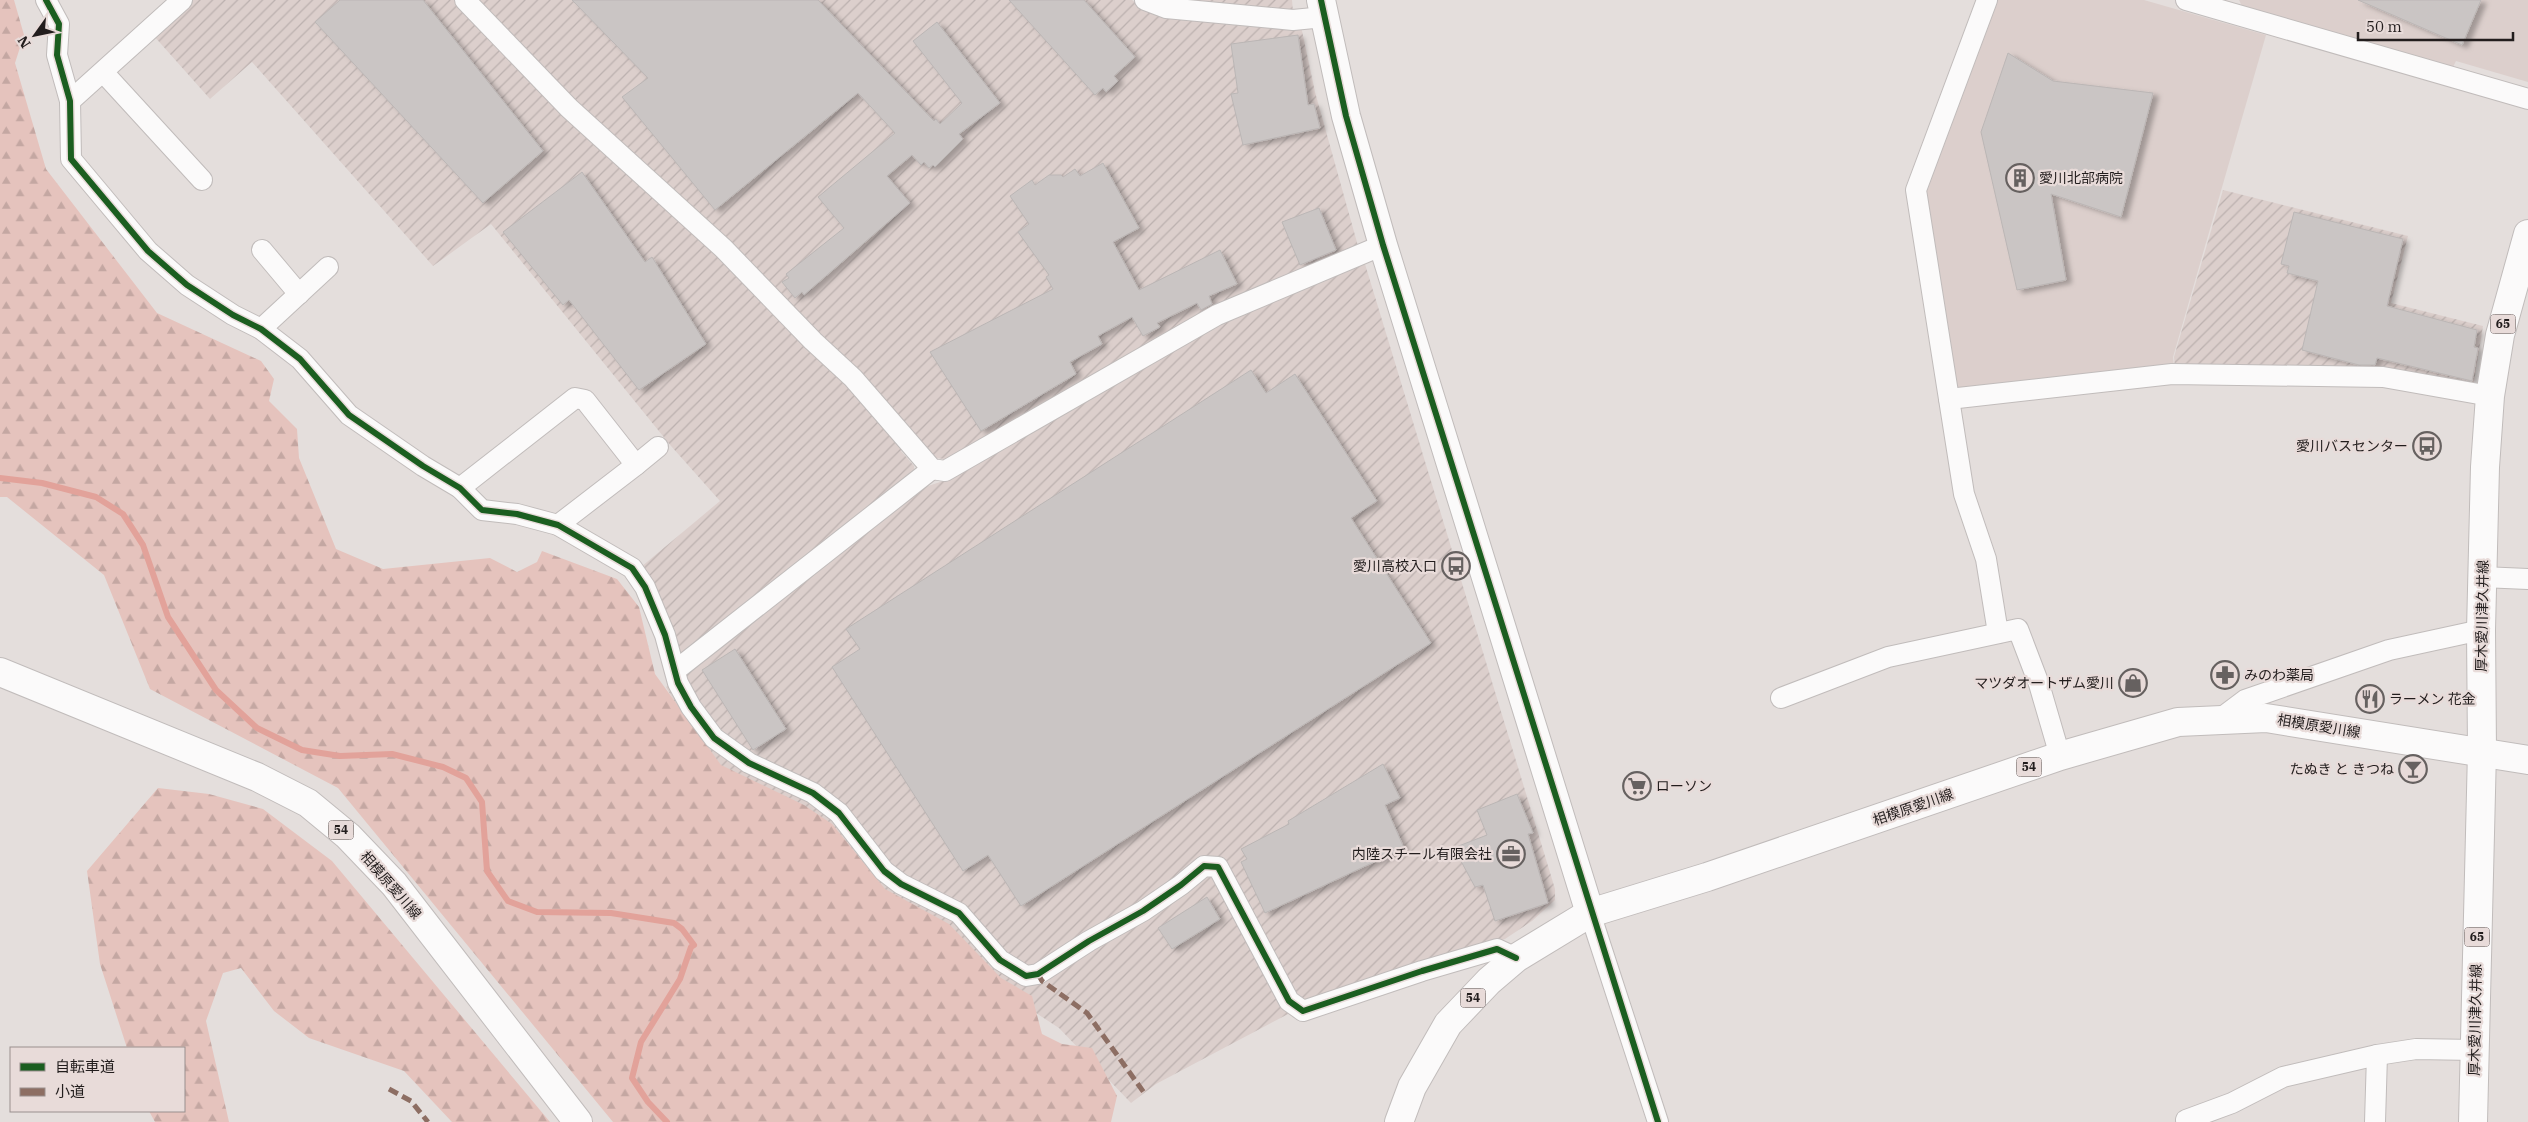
<svg xmlns="http://www.w3.org/2000/svg" width="2528" height="1122" font-family="'IBM Plex Serif','Noto Sans JP',serif">
<style>
.built{fill:#dccfcc}
.industrial{fill:url(#industrial-furrows)}
.forest{fill:url(#forest-firs)}
.lines{fill:none;stroke-linecap:round;stroke-linejoin:round}
.stream{stroke:#e2a29a;stroke-width:6}
.building{fill:#cac5c4;stroke:#bbb6b5;filter:url(#shadow)}
.street-casing{stroke:#c1bcbb;stroke-width:22}
.secondary-casing{stroke:#c1bcbb;stroke-width:30}
.primary-casing{stroke:#c1bcbb;stroke-width:30}
.street{stroke:#fbfafa;stroke-width:20}
.secondary{stroke:#fbfafa;stroke-width:28}
.primary{stroke:#fbfafa;stroke-width:28}
.quiet{stroke:#8d6e63;stroke-width:5;stroke-dasharray:10 5;stroke-linecap:butt}
.cycleway-casing{stroke:#e8dbd9;stroke-width:9}
.cycleway{stroke:#1b5e20;stroke-width:6}
.labels{text-anchor:middle;stroke-width:4.5;stroke-linejoin:round;paint-order:stroke}
.shield{fill:#e8dbd9;stroke:#5d5655;stroke-width:1}
.shield-label{font-size:12px;font-weight:bold;fill:#221d1d}
.poi-label{font-size:14px;fill:#221d1d;stroke:#e8dbd9;text-anchor:end}
.street-label{font-size:14px;fill:#221d1d;stroke:#e8dbd9}
</style>
<defs>
<pattern id="industrial-furrows" width="10" height="10" patternUnits="userSpaceOnUse" patternTransform="scale(1.25)"><rect width="10" height="10" fill="#dccfcc"/><path d="M-1 1l2-2M0 10L10 0M9 11l2-2" fill="none" stroke="#bcb1af"/></pattern>
<pattern id="forest-firs" width="22" height="20" patternUnits="userSpaceOnUse" patternTransform="scale(1.25)"><rect width="22" height="20" fill="#e5c3bd"/><path d="M5 1l3.5 6h-7zM16 11l3.5 6h-7z" fill="#c4a7a2"/></pattern>
<filter id="shadow"><feDropShadow dx="5.5" dy="3" stdDeviation="2.5" flood-color="#0004"/></filter>
</defs>
<rect width="100%" height="100%" fill="#e4dedc"/>
<g class="built">
<polygon points="1994,0 2144,0 2266,35 2173,357 2174,368 1960,389 1951,382 1920,191"/>
<polygon points="2239,0 2528,0 2528,82 2456,61 2453,67 2245,12"/>
</g>
<g class="industrial">
<polygon points="190,0 454,0 847,381 902,445 901,451 914,466 914,477 683,657 675,650 641,567 720,501 671,446 491,224 433,266 252,62 210,99 153,35"/>
<polygon points="475,0 1132,0 1141,7 1301,26 1315,92 1358,246 946,459 934,458 575,104"/>
<polygon points="1169,0 1292,0 1293,12"/>
<polygon points="2223,190 2408,236 2391,303 2483,326 2474,382 2472,384 2175,368 2174,357"/>
<polygon points="1365,264 1555,889 1555,900 1532,921 1505,939 1418,965 1307,1004 1156,1084 1131,1103 1059,1028 990,983 715,772 666,687 913,491 943,481 1205,330"/>
</g>
<g class="forest">
<polygon points="0,0 14,0 24,35 15,63 46,169 157,313 261,361 274,379 269,401 297,429 299,458 336,549 383,569 490,558 517,572 537,562 542,551 617,579 639,607 655,674 721,765 804,805 832,824 885,889 949,924 1001,978 1032,996 1042,1034 1062,1044 1092,1048 1117,1096 1111,1122 613,1122 338,788 150,689 104,575 7,497 0,497"/>
<polygon points="158,788 209,794 263,809 332,861 550,1122 452,1122 404,1071 309,1038 274,1011 241,968 223,973 206,1021 229,1122 155,1122 149,1111 184,1111 184,1048 127,1048 100,964 87,871"/>
</g>
<g class="lines">
<polyline class="stream" points="0,478 42,483 96,497 123,514 143,545 168,617 216,690 257,728 302,750 340,756 392,754 443,767 466,778 482,802 487,871 508,901 537,912 611,913 674,923 682,929 694,945 691,947 680,979 641,1042 632,1078 648,1102 667,1122"/>
</g>
<g class="building">
<polygon points="340,0 423,0 543,151 483,203 315,22"/>
<polygon points="572,0 818,0 934,121 936,119 940,124 962,103 913,41 937,22 1000,103 959,134 963,139 935,167 933,165 929,168 924,162 921,165 912,155 887,176 910,203 804,295 802,292 795,298 782,282 789,278 786,274 844,228 818,197 895,133 858,93 715,210 622,97 648,78"/>
<polygon points="1009,0 1084,0 1135,57 1114,76 1118,81 1106,92 1103,88 1095,95"/>
<polygon points="2358,0 2481,0 2462,45"/>
<polygon points="1298,35 1308,105 1314,104 1320,128 1243,145 1231,94 1238,93 1231,44"/>
<polygon points="2008,53 2053,81 2153,93 2121,217 2051,194 2066,280 2017,290 1981,132"/>
<polygon points="1103,163 1139,228 1113,242 1139,290 1220,250 1237,284 1209,296 1212,304 1201,310 1197,303 1157,323 1160,327 1143,336 1132,317 1098,336 1102,344 1070,362 1076,374 981,431 930,352 1053,289 1046,277 1049,275 1018,232 1029,224 1010,196 1032,180 1035,185 1049,175 1061,175 1063,177 1075,169 1080,176"/>
<polygon points="582,172 645,262 652,257 706,344 639,390 569,300 563,305 503,232"/>
<polygon points="1319,208 1336,250 1300,265 1282,222"/>
<polygon points="2294,212 2403,239 2387,306 2477,330 2474,347 2478,348 2472,381 2377,358 2375,365 2359,365 2302,350 2318,281 2287,273 2289,266 2281,264"/>
<polygon points="1251,370 1266,393 1295,374 1377,501 1351,518 1431,643 1021,906 988,855 963,871 832,667 860,649 846,629"/>
<polygon points="735,649 786,729 753,750 702,670"/>
<polygon points="1383,764 1400,798 1385,805 1404,848 1265,913 1241,862 1247,859 1241,849 1289,824 1288,821"/>
<polygon points="1517,794 1533,833 1528,834 1548,903 1495,921 1483,885 1475,887 1462,863 1456,847 1487,835 1477,810"/>
<polygon points="1207,897 1220,919 1172,949 1158,928"/>
</g>
<g class="lines">
<defs>
<g id="street">
<polyline points="46,0 59,24 57,55 70,101 71,159 148,251 187,285 233,315 261,329 300,359 349,415 423,466 460,488 482,510 517,514 558,525 632,568 645,587 665,635 678,683 691,707 714,738 749,763 813,793 839,813 884,871 901,884 959,913 1000,960 1026,976 1038,974 1089,941 1143,911 1181,885 1204,866 1218,867 1289,1001 1303,1011 1422,971 1497,949 1516,958"/>
<polyline points="465,0 569,108 724,249 813,341 853,378 932,469 945,471 1217,315 1383,245"/>
<polyline points="1145,0 1166,8 1293,20 1324,17"/>
<polyline points="1987,0 1916,190 1964,494 1986,559 1998,633"/>
<polyline points="2186,0 2528,99"/>
<polyline points="103,72 202,180"/>
<polyline points="70,101 182,0"/>
<polyline points="262,250 299,294"/>
<polyline points="261,329 328,267"/>
<polyline points="1949,399 2172,374 2383,377 2490,396"/>
<polyline points="636,465 658,447"/>
<polyline points="460,488 575,398 585,400 636,465 558,525"/>
<polyline points="2482,577 2528,579"/>
<polyline points="676,670 932,469"/>
<polyline points="1781,698 1888,657 2018,629 2039,684 2060,756"/>
<polyline points="2221,718 2245,700 2389,650 2481,630"/>
<polyline points="1590,913 1658,1122"/>
<polyline points="2377,1055 2416,1049 2474,1050"/>
<polyline points="2186,1120 2232,1103 2283,1077 2377,1055 2375,1122"/>
</g>
<polyline id="secondary" points="1321,0 1346,116 1383,245 1590,913"/>
<g id="primary">
<polyline points="0,672 257,777 308,803 348,836 394,884 578,1122"/>
<polyline points="1399,1122 1412,1087 1448,1024 1489,981 1516,958 1590,913 1707,877 2060,756 2178,722 2266,718 2528,760"/>
<polyline points="2473,1122 2482,751 2481,630 2485,467 2490,396 2500,335 2528,234"/>
</g>
</defs>
<use href="#street" class="street-casing"/>
<use href="#secondary" class="secondary-casing"/>
<use href="#primary" class="primary-casing"/>
<use href="#street" class="street"/>
<use href="#secondary" class="secondary"/>
<use href="#primary" class="primary"/>
<g class="quiet">
<polyline points="1038,974 1042,981 1087,1013 1145,1094"/>
<polyline points="389,1089 411,1101 428,1122"/>
</g>
<defs>
<g id="cycleway">
<polyline points="46,0 59,24 57,55 70,101 71,159 148,251 187,285 233,315 261,329 300,359 349,415 423,466 460,488 482,510 517,514 558,525 632,568 645,587 665,635 678,683 691,707 714,738 749,763 813,793 839,813 884,871 901,884 959,913 1000,960 1026,976 1038,974 1089,941 1143,911 1181,885 1204,866 1218,867 1289,1001 1303,1011 1422,971 1497,949 1516,958"/>
<polyline points="1321,0 1346,116 1383,245 1658,1122"/>
</g>
</defs>
<use href="#cycleway" class="cycleway-casing"/>
<use href="#cycleway" class="cycleway"/>
</g>
<defs>
<symbol id="building-ring" viewBox="-11 -11 22 22"><circle r="9.5" fill="#e8dbd9" stroke="#666160" stroke-width="1.5"/><path d="M-4-6H4V6H1V3H-1V6H-4ZM-2.5-4.3h1.7v1.8h-1.7ZM.8-4.3h1.7v1.8H.8ZM-2.5-1h1.7V.8h-1.7ZM.8-1h1.7V.8H.8Z" fill="#666160"/></symbol>
<symbol id="bus-ring" viewBox="-11 -11 22 22"><circle r="9.5" fill="#e8dbd9" stroke="#666160" stroke-width="1.5"/><path d="M-5-6H5V4H4V6H2V4H-2V6H-4V4H-5ZM-3.5-4V0h7V-4ZM-3.5 1.2v1.5H-2V1.2ZM2 1.2v1.5H3.5V1.2Z" fill="#666160"/></symbol>
<symbol id="pharmacy-ring" viewBox="-11 -11 22 22"><circle r="9.5" fill="#e8dbd9" stroke="#666160" stroke-width="1.5"/><path d="M-2-6h4v4h4v4h-4v4h-4v-4h-4v-4h4Z" fill="#666160"/></symbol>
<symbol id="shop-ring" viewBox="-11 -11 22 22"><circle r="9.5" fill="#e8dbd9" stroke="#666160" stroke-width="1.5"/><path d="M-5-2.5h2.3a2.7 3.5 0 0 1 5.4 0H5L5.5 6h-11ZM-1.5-2.5h3a1.5 2.3 0 0 0-3 0Z" fill="#666160"/></symbol>
<symbol id="restaurant-ring" viewBox="-11 -11 22 22"><circle r="9.5" fill="#e8dbd9" stroke="#666160" stroke-width="1.5"/><path d="M-5-6h1v4h1v-4h1v4h1v-4h1v5L-1.5 .5V6h-2V.5L-5-1ZM5-6V6H3V1.5H1.5Q1.5-4 5-6Z" fill="#666160"/></symbol>
<symbol id="bar-ring" viewBox="-11 -11 22 22"><circle r="9.5" fill="#e8dbd9" stroke="#666160" stroke-width="1.5"/><path d="M-6-5H6L.8 .8V4.5H3.5V6h-7V4.5H-.8V.8Z" fill="#666160"/></symbol>
<symbol id="supermarket-ring" viewBox="-11 -11 22 22"><circle r="9.5" fill="#e8dbd9" stroke="#666160" stroke-width="1.5"/><path d="M-6-5.5h2.5l.6 2H6L4.5 2H-2.5L-4.4-4H-6ZM-1.5 3.2a1.3 1.3 0 1 0 .1 0ZM3 3.2a1.3 1.3 0 1 0 .1 0Z" fill="#666160"/></symbol>
<symbol id="office-ring" viewBox="-11 -11 22 22"><circle r="9.5" fill="#e8dbd9" stroke="#666160" stroke-width="1.5"/><path d="M-6-3h4V-5.5h4V-3h4V5H-6ZM-1-4.5V-3h2v-1.5ZM-6 0V1H6V0Z" fill="#666160"/></symbol>
</defs>
<g fill-rule="evenodd">
<use href="#building-ring" x="2004" y="162" width="32" height="32"/>
<use href="#bus-ring" x="2411" y="430" width="32" height="32"/>
<use href="#bus-ring" x="1440" y="550" width="32" height="32"/>
<use href="#pharmacy-ring" x="2209" y="659" width="32" height="32"/>
<use href="#shop-ring" x="2117" y="667" width="32" height="32"/>
<use href="#restaurant-ring" x="2354" y="683" width="32" height="32"/>
<use href="#bar-ring" x="2397" y="753" width="32" height="32"/>
<use href="#supermarket-ring" x="1621" y="770" width="32" height="32"/>
<use href="#office-ring" x="1495" y="838" width="32" height="32"/>
</g>
<g class="labels">
<g class="shield">
<rect x="2490.5" y="314.5" width="25" height="19" rx="4"/>
<rect x="2016.5" y="757.5" width="25" height="19" rx="4"/>
<rect x="328.5" y="820.5" width="25" height="19" rx="4"/>
<rect x="2464.5" y="927.5" width="25" height="19" rx="4"/>
<rect x="1460.5" y="988.5" width="25" height="19" rx="4"/>
</g>
<g class="shield-label">
<text x="2503" y="328">65</text>
<text x="2029" y="771">54</text>
<text x="341" y="834">54</text>
<text x="2477" y="941">65</text>
<text x="1473" y="1002">54</text>
</g>
<g class="poi-label">
<text x="2039" y="183" text-anchor="start">愛川北部病院</text>
<text x="2408" y="451">愛川バスセンター</text>
<text x="1437" y="571">愛川高校入口</text>
<text x="2244" y="680" text-anchor="start">みのわ薬局</text>
<text x="2114" y="688">マツダオートザム愛川</text>
<text x="2389" y="704" text-anchor="start">ラーメン 花金</text>
<text x="2394" y="774">たぬき と きつね</text>
<text x="1656" y="791" text-anchor="start">ローソン</text>
<text x="1492" y="859">内陸スチール有限会社</text>
</g>
<g class="street-label">
<text transform="translate(2482 616) rotate(-89)" y="5">厚木愛川津久井線</text>
<text transform="translate(2319 726) rotate(9)" y="5">相模原愛川線</text>
<text transform="translate(1913 807) rotate(-19)" y="5">相模原愛川線</text>
<text transform="translate(391 885) rotate(49)" y="5">相模原愛川線</text>
<text transform="translate(2475 1020) rotate(-89)" y="5">厚木愛川津久井線</text>
</g>
</g>
<rect x="10" y="1047" width="175" height="65" fill="#e8dbd9" stroke="#998f8e"/>
<rect x="20" y="1063" width="25" height="8" fill="#1b5e20" stroke="#998f8e"/>
<text x="55" y="1072" font-size="15" fill="#221d1d">自転車道</text>
<rect x="20" y="1088" width="25" height="8" fill="#8d6e63" stroke="#998f8e"/>
<text x="55" y="1097" font-size="15" fill="#221d1d">小道</text>
<g transform="translate(35 35) rotate(237)" stroke="#e8dbd9" stroke-width="4" paint-order="stroke">
<path d="M0-4L9 19L0 12L-9 19Z" fill="#221d1d"/>
<text y="-8" font-size="14" font-weight="bold" text-anchor="middle" fill="#221d1d">N</text>
</g>
<path d="M2358 32v8h155v-8" fill="none" stroke="#221d1d" stroke-width="2.5"/>
<text x="2366" y="32" font-size="15" fill="#221d1d" stroke="#e8dbd9" stroke-width="4" paint-order="stroke">50 m</text>
</svg>
